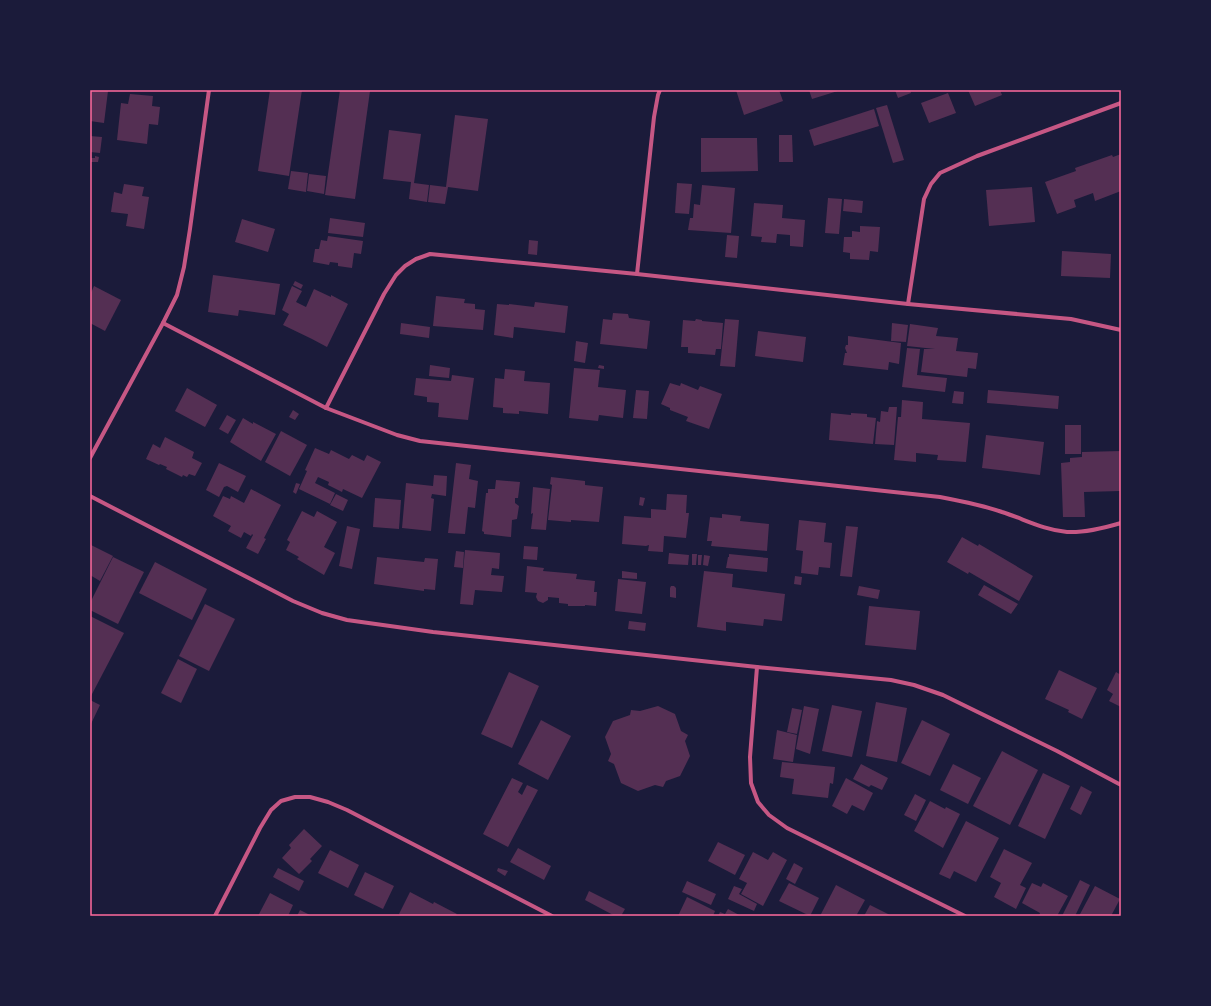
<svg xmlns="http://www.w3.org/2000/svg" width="1211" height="1006" font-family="'Work Sans',sans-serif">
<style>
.building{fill:#542f53}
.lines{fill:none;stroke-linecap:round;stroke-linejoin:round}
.minor{stroke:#c65784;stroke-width:4}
.neatline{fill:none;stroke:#ff6b9d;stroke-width:1.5}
</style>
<rect width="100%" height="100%" fill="#1b1b3a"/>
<g class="building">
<polygon points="90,90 108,91 104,123 90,121"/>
<polygon points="270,90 302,90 289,176 258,171"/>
<polygon points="340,90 370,91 355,199 325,195"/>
<polygon points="736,90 779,90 783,101 744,115"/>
<polygon points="809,90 841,90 812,99"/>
<polygon points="895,90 910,90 911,93 898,98"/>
<polygon points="968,90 1000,90 1002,95 975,106"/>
<polygon points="948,93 956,113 929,123 921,103"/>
<polygon points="130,94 153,96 152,106 160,107 158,125 149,124 147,144 117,140 121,103 128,104"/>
<polygon points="887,105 904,160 893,163 876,108"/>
<polygon points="874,109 879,126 814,146 809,130"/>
<polygon points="455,115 488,119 478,191 448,187 445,204 428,202 430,185 446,187"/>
<polygon points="389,130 421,134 414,183 429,185 427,202 409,199 411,182 383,179"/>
<polygon points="779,135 792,135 793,162 779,162"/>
<polygon points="90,136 102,137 100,153 90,152"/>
<polygon points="701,138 757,138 758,171 701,172"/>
<polygon points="1121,154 1121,183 1120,183 1121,191 1095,201 1093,193 1074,200 1076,207 1057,214 1045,182 1076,171 1075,168 1112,155 1113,157"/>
<polygon points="95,156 99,157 98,162 91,162 91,158 95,158"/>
<polygon points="291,171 308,173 306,192 288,189"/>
<polygon points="309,174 326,176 324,194 307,191"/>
<polygon points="677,183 692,184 689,214 675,213"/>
<polygon points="124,184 144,187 142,196 149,197 144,229 126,226 128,214 111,212 114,192 122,194"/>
<polygon points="702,185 735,188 731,233 688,230 690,218 693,218 694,204 700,205"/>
<polygon points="1032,187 1035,222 989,226 986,190"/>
<polygon points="828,198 842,199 839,234 825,233"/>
<polygon points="844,199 863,201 862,213 843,211"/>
<polygon points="754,203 783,205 782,218 805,220 803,247 790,246 790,235 777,234 776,243 761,242 762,237 751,236"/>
<polygon points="330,218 365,223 363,237 328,233"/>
<polygon points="242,219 275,229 268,252 235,242"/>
<polygon points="860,226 880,227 878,252 870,251 869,260 850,259 850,253 843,252 844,237 852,237 852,231 860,232"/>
<polygon points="727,235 739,236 737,258 725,257"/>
<polygon points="328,236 363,241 361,254 354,253 352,268 338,266 338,263 330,262 329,265 313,262 315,249 319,249 321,240 327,241"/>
<polygon points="529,240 538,241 537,255 528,254"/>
<polygon points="1062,251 1111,254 1110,278 1061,276"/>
<polygon points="213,275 280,284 275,315 239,310 238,316 208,312"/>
<polygon points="295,281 303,285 301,289 293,285"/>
<polygon points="94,286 121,300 105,331 90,323 90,295"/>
<polygon points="292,286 302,291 296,302 306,307 314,289 331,297 331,295 348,304 327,347 312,339 324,315 312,339 283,325 289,314 282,310"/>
<polygon points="436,296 465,299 464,303 475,304 475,309 485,310 483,330 433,326"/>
<polygon points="535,302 568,306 565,333 514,327 513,338 494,335 497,304 509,305 509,304 534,307"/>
<polygon points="613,313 628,314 629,318 650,321 647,349 600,344 603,319 612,320"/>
<polygon points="696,319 702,320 702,321 723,323 721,349 716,349 715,355 688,353 688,347 681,347 683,320 695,321"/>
<polygon points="725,319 739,320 735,367 720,366"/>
<polygon points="401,323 430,327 429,338 400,334"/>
<polygon points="892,323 908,325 906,342 891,341"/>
<polygon points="910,324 938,328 936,336 958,338 956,351 978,353 976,369 968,368 967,377 921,372 924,349 935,349 907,346"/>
<polygon points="758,331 806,337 803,362 755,356"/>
<polygon points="848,336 901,343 899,364 889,362 888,370 843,365 845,353 847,353 845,348 846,345 848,345"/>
<polygon points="576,341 588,343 585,363 574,361"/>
<polygon points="907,348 920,349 917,375 947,378 945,392 902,387"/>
<polygon points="430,365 450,368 449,378 429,376"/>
<polygon points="599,365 604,366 604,369 598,368"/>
<polygon points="574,368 600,370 598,387 626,390 623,418 599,415 598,421 569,418"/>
<polygon points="505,369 525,371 524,381 550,383 548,414 519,411 519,414 503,413 503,408 493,407 495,378 504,379"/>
<polygon points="452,375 474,378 468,420 438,417 439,403 427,402 427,397 414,395 416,378 451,381"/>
<polygon points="670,383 680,386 681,383 698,390 700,386 722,394 709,429 686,421 688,417 670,410 670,408 661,404"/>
<polygon points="187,388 217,405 205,427 175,411"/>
<polygon points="636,390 649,391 647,419 633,418"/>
<polygon points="988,390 1059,396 1058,409 987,403"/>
<polygon points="954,391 964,392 963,404 952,403"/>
<polygon points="902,400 923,402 922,419 970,423 966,462 937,460 938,455 916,453 916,462 894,460 898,417 901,417"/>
<polygon points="889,407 897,407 894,445 875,444 877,421 880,422 881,411 888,412"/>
<polygon points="293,410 299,414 295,420 289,417"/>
<polygon points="831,413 851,415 851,413 867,414 867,417 876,418 873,444 829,440"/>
<polygon points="227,415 236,420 228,434 219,429"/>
<polygon points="243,418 253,424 253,422 276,434 261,461 230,442"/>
<rect x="1065" y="425" width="16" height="29"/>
<polygon points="281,431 307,445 290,476 265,462"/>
<polygon points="986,435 1044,442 1040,475 982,468"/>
<polygon points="165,437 194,452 192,458 202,463 195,476 189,474 187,477 183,475 182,477 166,469 167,467 160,464 159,465 146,459 153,444 160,448"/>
<polygon points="315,448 329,454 331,450 349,459 352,455 364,461 367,455 381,462 362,498 343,489 342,492 328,485 329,482 318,477 315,483 335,493 330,504 299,489 307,471 305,470"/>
<polygon points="1121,451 1120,491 1084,492 1085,517 1063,517 1061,463 1070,462 1070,458 1082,457 1082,452"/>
<polygon points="219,463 246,476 238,492 227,486 224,487 219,497 206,490"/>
<polygon points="456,463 471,465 469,479 478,481 475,508 468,507 465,534 448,533"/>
<polygon points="434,475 447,476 446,496 432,494 431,498 434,499 431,531 402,528 406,483 433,486"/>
<polygon points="551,477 585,481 585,485 603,487 599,522 571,520 571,522 548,520 552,485 550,484"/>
<polygon points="496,480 520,482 518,498 515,498 515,503 519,506 517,519 512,520 511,537 484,534 484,532 482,531 486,493 488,493 488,489 495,489"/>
<polygon points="296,483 300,484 296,494 293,492"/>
<polygon points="533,487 550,489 546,530 531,529 533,513 531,514"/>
<polygon points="251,489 281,505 264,538 266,539 258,554 246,548 253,535 252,534 251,536 244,532 241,538 228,531 231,526 213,516 223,496 230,499 231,496 244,503"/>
<polygon points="336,494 348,500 343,511 330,505"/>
<polygon points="667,494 687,495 686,513 689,513 686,538 664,536 663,552 648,551 649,545 646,546 622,544 624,516 651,518 651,509 666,510"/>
<polygon points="640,497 645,498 643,506 639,505"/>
<polygon points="375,498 401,500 399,529 373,527"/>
<polygon points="302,511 314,517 317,511 337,522 324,547 335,553 324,575 297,559 299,557 286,550 290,542 287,540"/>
<polygon points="722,514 741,516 740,521 769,524 767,551 711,546 712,541 707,541 710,517 722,518"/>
<polygon points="799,520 826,523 824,542 832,543 830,568 819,567 818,575 801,573 803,551 796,550"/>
<polygon points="347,526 360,529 352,569 339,566"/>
<polygon points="846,526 858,527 852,577 840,576"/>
<polygon points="962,537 978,546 979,544 1033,576 1019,601 969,572 968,574 947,562"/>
<polygon points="91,545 113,556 100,581 90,575 90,547"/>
<polygon points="524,546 538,547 537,560 523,559"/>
<polygon points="465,550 500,553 499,569 492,568 491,575 504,576 502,592 475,590 473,605 460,604"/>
<polygon points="456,551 464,552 463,568 454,567"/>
<polygon points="669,553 689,555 688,565 668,564"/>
<polygon points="692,554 697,554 696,565 692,565"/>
<polygon points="729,554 768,558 767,572 726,568 728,557 729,557"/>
<polygon points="698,555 702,555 701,565 698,565"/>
<polygon points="704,555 710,556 708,566 703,565"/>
<polygon points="113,557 144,572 118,624 90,610 90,603"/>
<polygon points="377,557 424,562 425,558 438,559 435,590 424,589 424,591 374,584"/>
<polygon points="155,562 207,589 192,620 139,593"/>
<polygon points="527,566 544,568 543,571 577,574 576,579 595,581 594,592 597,592 596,606 585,605 585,606 568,606 568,604 559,603 559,598 548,597 548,600 543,603 538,601 536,597 537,593 525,592"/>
<polygon points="622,571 637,573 637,579 622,578"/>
<polygon points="704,571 733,574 732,587 785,594 782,621 764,619 763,626 726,622 726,631 697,627"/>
<polygon points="795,576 802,577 801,585 794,584"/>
<polygon points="618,579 646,582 642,614 615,611"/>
<polygon points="984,585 1018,604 1011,614 978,595"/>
<polygon points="671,586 674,586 676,588 676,598 670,597 670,588"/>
<polygon points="859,586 880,590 878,599 857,595"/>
<polygon points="205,604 235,619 209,671 179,656"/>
<polygon points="869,606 920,611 916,650 865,645"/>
<polygon points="90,616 124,633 91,696 90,695"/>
<polygon points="629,621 646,623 645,631 628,629"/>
<polygon points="178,659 197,669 181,703 161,693"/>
<polygon points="1059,670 1097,688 1082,719 1068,712 1069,710 1045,699"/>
<polygon points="509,672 539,686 512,748 481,734"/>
<polygon points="1116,672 1121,675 1121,707 1109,701 1113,694 1107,690"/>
<polygon points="90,700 100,705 90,726"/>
<polygon points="876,702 907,708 897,762 866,756"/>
<polygon points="832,705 862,711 852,757 822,751"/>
<polygon points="658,706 675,714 681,731 688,735 685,741 690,756 680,776 666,781 663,787 655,785 638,791 621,783 614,764 608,761 611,754 605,737 613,721 630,715 631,710 640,711"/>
<polygon points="804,706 819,709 810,754 796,749"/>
<polygon points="792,708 802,710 797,734 787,732"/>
<polygon points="541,720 571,736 548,780 518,764"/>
<polygon points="922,720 950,734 930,776 901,763"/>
<polygon points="777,730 797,735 793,762 773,759"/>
<polygon points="1002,751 1038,770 1010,825 973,806"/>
<polygon points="782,762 835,767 833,784 830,783 828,798 792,794 794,779 780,777"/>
<polygon points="861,764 888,778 882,790 871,785 869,787 853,779"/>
<polygon points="953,764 981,778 968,804 940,790"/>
<polygon points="1043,773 1070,786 1045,839 1018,826"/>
<polygon points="512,778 523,783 518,792 522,795 527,785 538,790 508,847 483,834"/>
<polygon points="846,778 873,793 864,811 852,805 847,814 832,806"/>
<polygon points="1081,786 1092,792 1081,815 1070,809"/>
<polygon points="915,794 926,800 916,821 904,815"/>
<polygon points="930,801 945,809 946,807 960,814 943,848 914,831"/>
<polygon points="966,821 999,838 976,882 954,871 950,879 939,874"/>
<polygon points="304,829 322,846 310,859 312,861 299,874 282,858 291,848 289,845"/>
<polygon points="718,842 745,855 735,875 708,861"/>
<polygon points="518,848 551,866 544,880 510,862"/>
<polygon points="1004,849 1032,863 1020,885 1026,888 1016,909 994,897 1001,883 990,877"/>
<polygon points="330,850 359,865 348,888 318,873"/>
<polygon points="753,852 768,860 773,852 787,860 763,906 741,894 747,883 739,879"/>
<polygon points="794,863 803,868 795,884 786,879"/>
<polygon points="278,868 304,881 299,891 273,877"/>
<polygon points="498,868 508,871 505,876 497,871"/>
<polygon points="365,872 394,886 383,909 354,895"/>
<polygon points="1080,880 1090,885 1075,916 1062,916"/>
<polygon points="687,881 716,894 711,905 682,892"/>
<polygon points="789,883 819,898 810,916 779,901"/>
<polygon points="1032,883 1041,887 1043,883 1068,896 1057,916 1039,916 1040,913 1022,903"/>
<polygon points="836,885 865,900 856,916 820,916"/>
<polygon points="734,886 742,889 739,894 757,904 754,911 728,899"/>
<polygon points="1095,886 1120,899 1111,916 1079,916"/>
<polygon points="589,891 625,909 621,916 615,916 585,900"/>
<polygon points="410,892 433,904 434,902 457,914 455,916 402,916 399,914"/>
<polygon points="270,893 293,905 288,916 258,916"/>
<polygon points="687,897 715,911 713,916 678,916"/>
<polygon points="870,905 892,916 864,916"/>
<polygon points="728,909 741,916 718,916 720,912 725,914"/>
<polygon points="300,910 312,916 297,916"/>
</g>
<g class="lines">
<g class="minor">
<polyline points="637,274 654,117 658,95 660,90"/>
<polyline points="908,304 924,199 931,184 940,173 977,156 1121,103"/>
<path d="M163,323L326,408L397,435L420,441L940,497C961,501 982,505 1002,512C1024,519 1044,530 1067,532C1084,533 1104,528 1121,523"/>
<polyline points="326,408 384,294 396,275 405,266 416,259 430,254 637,274 908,304 1071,319 1121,330"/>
<polyline points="90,458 163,323 177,295 184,267 190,229 209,90"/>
<polyline points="90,496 293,601 322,613 347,620 433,632 757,667 891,680 914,685 943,695 1057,751 1121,785"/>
<polyline points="757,667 750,757 751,783 758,802 769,815 787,828 965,916"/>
<polyline points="215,916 260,828 271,810 281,801 295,797 310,797 328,802 347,810 552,916"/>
</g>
</g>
<rect width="1211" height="1006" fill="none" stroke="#1b1b3a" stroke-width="182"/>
<rect x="91" y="91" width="1029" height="824" class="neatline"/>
</svg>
